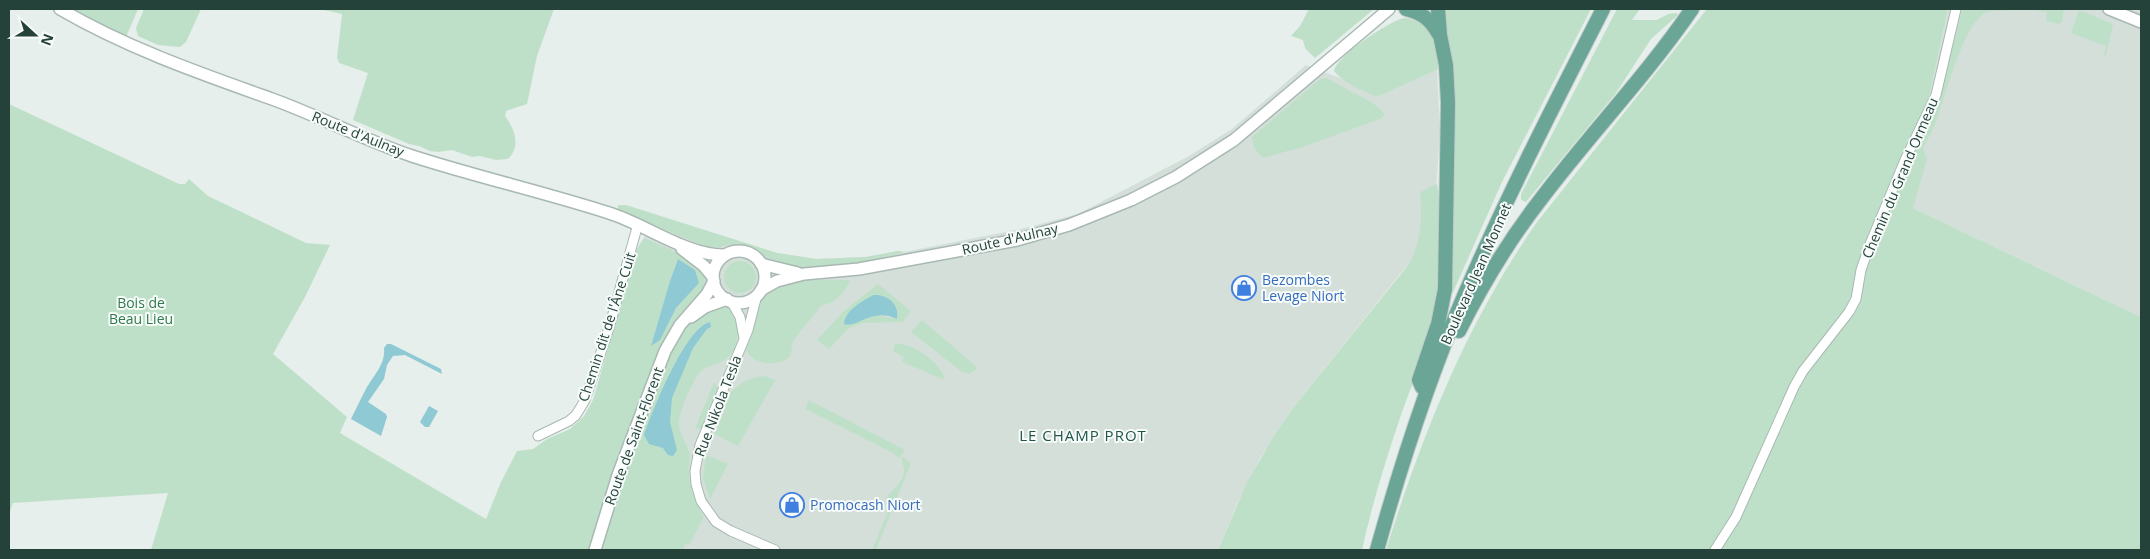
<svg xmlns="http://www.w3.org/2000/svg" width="2150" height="559" font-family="'Open Sans',sans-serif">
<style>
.built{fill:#d4dfda}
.green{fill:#bfe0c8;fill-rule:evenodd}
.water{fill:#8ec9d4}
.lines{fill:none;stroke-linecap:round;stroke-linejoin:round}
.minor-casing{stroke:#a8b8b2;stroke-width:11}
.tertiary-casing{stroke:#a8b8b2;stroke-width:14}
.primary-casing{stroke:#c2cac8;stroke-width:16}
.minor{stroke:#fff;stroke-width:9}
.tertiary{stroke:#fff;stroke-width:11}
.primary{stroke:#6aa596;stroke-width:14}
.labels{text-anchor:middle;stroke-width:4;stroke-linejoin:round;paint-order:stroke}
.street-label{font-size:14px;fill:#24423a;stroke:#f7fbf9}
.shop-label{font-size:14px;fill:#366cbe;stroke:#f7fbf9;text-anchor:start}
.park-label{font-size:14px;fill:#2d7a4b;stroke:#f7fbf9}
.neighbourhood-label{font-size:15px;letter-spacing:1px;fill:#1f5548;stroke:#f7fbf9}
</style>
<rect width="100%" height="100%" fill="#e6efeb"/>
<g class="built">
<polygon points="1948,9 2141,9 2141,317 1886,195 1928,102"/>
<polygon points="1306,65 1340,78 1377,97 1437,70 1440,131 1433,237 1400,274 1293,408 1260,458 1237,504 1218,550 574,550 637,249 644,238 653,215 777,253 816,259 866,257 898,251 904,252 1021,229 1078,214 1189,156 1232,129"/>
</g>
<g class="green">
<polygon points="73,9 138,9 126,37"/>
<polygon points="144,9 201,9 186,42 180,47 158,45 138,36 136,28"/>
<path d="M320,9H554L537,56L527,104L506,111L505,116C515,129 521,146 508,159L496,160L480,156L472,157L452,150L438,152L430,151L419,146L409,144L353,120L368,73L339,63L337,58L342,14Z"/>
<polygon points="1309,9 1374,9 1315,58 1305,48 1303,40 1291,36 1300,26"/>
<polygon points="1444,9 1591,9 1502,182 1450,299 1453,242"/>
<polygon points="1617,9 1640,9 1632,20 1657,20 1668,14 1676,13 1678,15 1651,39 1616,93 1526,202 1521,200 1521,194"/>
<path d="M1707,9H1948L1928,102L1886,195C1929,142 1947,74 1962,9H2012C2004,13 1991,8 1983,14C1962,31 1948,87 1939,113C1935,125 1929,137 1923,148L1927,159L1913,208L2141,317V550H1386C1422,435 1467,322 1537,222Z"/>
<polygon points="2027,9 2064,9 2062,22 2058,24 2046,21 2047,12"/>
<polygon points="2079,10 2113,24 2106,55 2104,55 2106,46 2071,33"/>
<path d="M1404,18C1424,20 1432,32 1437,50C1439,57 1441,63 1437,70L1377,97C1362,90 1344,84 1334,71C1336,57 1389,21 1404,18Z"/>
<polygon points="1326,78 1373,103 1385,114 1382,118 1306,146 1263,158 1254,148 1252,137 1320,79"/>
<path d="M9,104L179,184H185L189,179L208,196L306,243L330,245L305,297L273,354L347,417L340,433L486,519L501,482L517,451L533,449L547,439L570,429L584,416L593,400L637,249L644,238C666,248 692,256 706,276L705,287C689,306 680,312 668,335L591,550H151L168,493L13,503L9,514ZM676,262L699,283L676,308L660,339L651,345Z"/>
<path d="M1437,184C1444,222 1444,265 1437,302C1431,341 1414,378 1401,415C1386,459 1372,504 1362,550H1218L1247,482L1272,439L1293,408L1409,264C1422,240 1422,219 1420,192Z"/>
<path d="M618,205H626L777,253L816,259L866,257L898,251L904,252C865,263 818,274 778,263C763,259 758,246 741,244C728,242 720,250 707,247L618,211Z"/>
<circle cx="740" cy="277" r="16"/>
<path d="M801,280H850C847,289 838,300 830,303C826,305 822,304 819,308C812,319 800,330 793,342C790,348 794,355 787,359C774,367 752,364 746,350C751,331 756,296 774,287C782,283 793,282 801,280Z"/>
<path d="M878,284L911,311L903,322L863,323L849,328L829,349L817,340L844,311ZM885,297C894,303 899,307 897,319L876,315L864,319H845L852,309Z"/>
<path d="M721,305C742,309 741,339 732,353C724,366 705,363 697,376C690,388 680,408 679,422C678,433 686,442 689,451C691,457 689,464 689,470C689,486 695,504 704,517L689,545L685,544L682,550H600L609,515L674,344C685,327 700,311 721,305Z"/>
<polygon points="922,320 978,368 969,374 962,372 911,332"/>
<path d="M895,344C911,342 942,363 945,380L902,362L904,357L893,351Z"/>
<path d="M765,376L775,380L738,446L715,434L725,409L724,403C733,386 746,378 765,376Z"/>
<polygon points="714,382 718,388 701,428 695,429"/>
<polygon points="809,400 905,450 899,458 893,453 805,409"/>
<polygon points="706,455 728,464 710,499 703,478"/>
<path d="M902,457L911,463L876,550H872L892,502L886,499C892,489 901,485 904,473C905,466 901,463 902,457Z"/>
</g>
<g class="water">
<polygon points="678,259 695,270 699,283 676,308 660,340 651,346 670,281"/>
<path d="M873,295C888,294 900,305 897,319C871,307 857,329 844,324C845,310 863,301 873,295Z"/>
<path d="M710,322L711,327L707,329L693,348L672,398L670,422L677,450L673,456L668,455L663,448L649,444L644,435C653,410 685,328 710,322Z"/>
<path d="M387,344H391L441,369L442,374L405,355L393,356L387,365L384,379L368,402L386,414L387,417L381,436L351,419C356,409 361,398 366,389C373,376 386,364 384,348Z"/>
<polygon points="429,406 438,411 429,427 425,427 420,422"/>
</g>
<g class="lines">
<defs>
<g id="minor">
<polyline points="757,295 748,330 700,445 695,471 696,484 701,501 716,522 731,531 775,550"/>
<polyline points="731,301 740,317 744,338"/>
<polyline points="538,436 569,421 576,415 585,400 609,328 638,224"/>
<polyline points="1715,550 1736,517 1794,387 1803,371 1849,312 1856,299 1861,270 1870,244 1905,160 1936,95 1956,9"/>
</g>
<g id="tertiary">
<path d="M60,9C127,48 199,73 272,99C319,116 364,140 412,156C477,177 544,192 609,213C645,224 687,256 725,255"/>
<polyline points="2109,9 2141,22"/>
<polyline points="682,249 704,266 713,277"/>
<circle cx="739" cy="277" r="26"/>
<polyline points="761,264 798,273"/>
<polyline points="761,290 777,281 804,274 859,269 1017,240 1069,225 1131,200 1176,177 1234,140 1389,9"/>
<polyline points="691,317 705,307 727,299"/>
<polyline points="595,550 618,475 665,351 680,325 707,294 714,281"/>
</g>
<g id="primary">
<path d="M1406,9C1422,13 1430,19 1438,33"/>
<path d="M1459,331C1482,285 1509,240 1541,199C1590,134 1646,76 1692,9"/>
<polyline points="1422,387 1419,380 1438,324 1445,289 1448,103 1446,65 1440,35 1438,9"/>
<path d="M1377,550C1401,464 1429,378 1464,296C1506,198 1555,103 1603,9"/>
</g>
</defs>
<use href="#minor" class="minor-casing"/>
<use href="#tertiary" class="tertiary-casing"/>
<use href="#primary" class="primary-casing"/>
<use href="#minor" class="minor"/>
<use href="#tertiary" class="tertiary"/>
<use href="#primary" class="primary"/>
</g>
<defs>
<symbol id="shop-ring" viewBox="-11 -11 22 22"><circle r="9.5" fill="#f7fbf9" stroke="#3f7fe0" stroke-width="1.5"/><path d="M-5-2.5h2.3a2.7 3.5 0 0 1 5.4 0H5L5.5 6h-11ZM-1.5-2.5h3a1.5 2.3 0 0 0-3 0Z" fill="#3f7fe0"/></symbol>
</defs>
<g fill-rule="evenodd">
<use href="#shop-ring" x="1230" y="274" width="28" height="28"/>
<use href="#shop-ring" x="778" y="491" width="28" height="28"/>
</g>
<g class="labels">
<g class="street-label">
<text transform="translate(358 134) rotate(22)" y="5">Route d'Aulnay</text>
<text transform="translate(1900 178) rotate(-67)" y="5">Chemin du Grand Ormeau</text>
<text transform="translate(1010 239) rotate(-13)" y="5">Route d'Aulnay</text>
<text transform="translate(1476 274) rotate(-66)" y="5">Boulevard Jean Monnet</text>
<text transform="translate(607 327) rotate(-72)" y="5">Chemin dit de l'Âne Cuit</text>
<text transform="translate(718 406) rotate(-69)" y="5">Rue Nikola Tesla</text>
<text transform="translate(634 436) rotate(-70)" y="5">Route de Saint-Florent</text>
</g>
<g class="shop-label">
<text x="1262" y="285">Bezombes<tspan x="1262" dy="16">Levage Niort</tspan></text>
<text x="810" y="510">Promocash Niort</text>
</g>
<g class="park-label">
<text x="141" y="308">Bois de<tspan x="141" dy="16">Beau Lieu</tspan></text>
</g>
<g class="neighbourhood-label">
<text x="1083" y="441">LE CHAMP PROT</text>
</g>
</g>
<rect width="2150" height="559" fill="none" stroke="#24423a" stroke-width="20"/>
<g transform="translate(35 35) rotate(111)" stroke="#f7fbf9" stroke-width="4" paint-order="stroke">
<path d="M0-4L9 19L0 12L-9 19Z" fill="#24423a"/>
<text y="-8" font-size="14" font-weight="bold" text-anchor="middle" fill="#24423a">N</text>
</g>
</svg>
